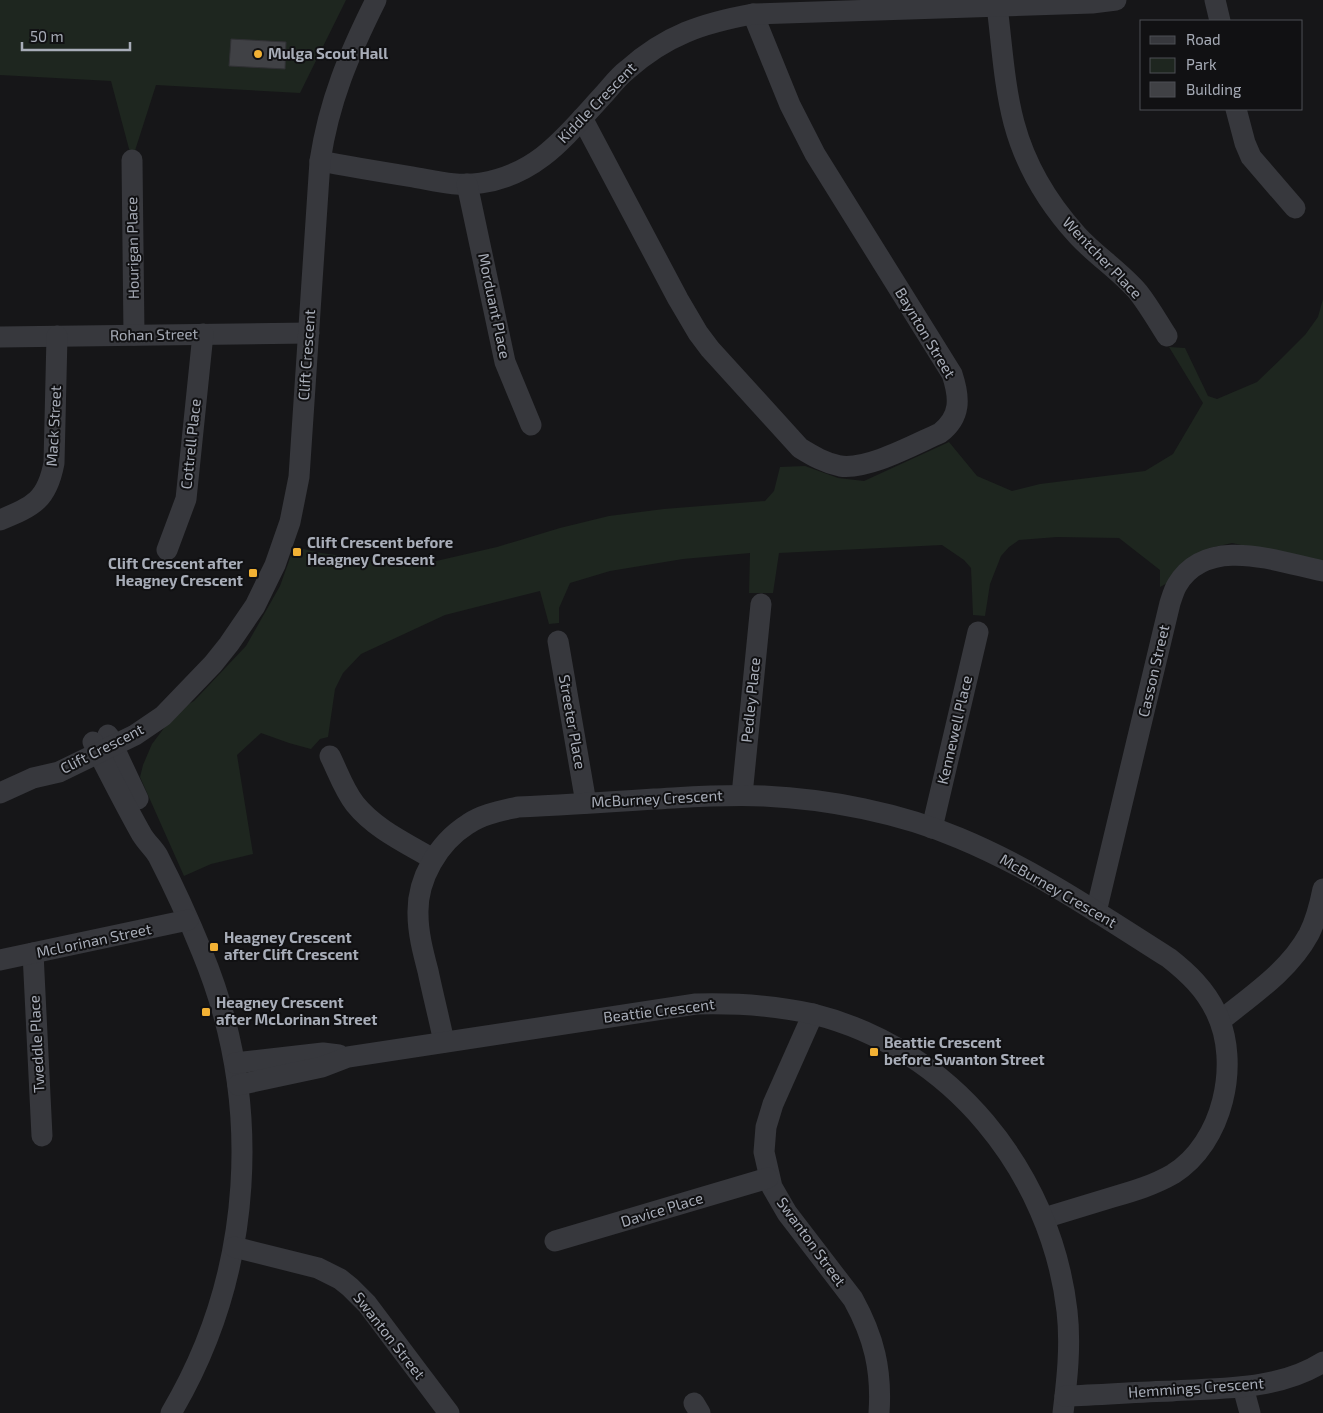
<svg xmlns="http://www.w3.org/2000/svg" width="1323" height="1413" font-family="'Exo 2',sans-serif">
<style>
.green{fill:#1e261f}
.building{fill:#404145;stroke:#303034}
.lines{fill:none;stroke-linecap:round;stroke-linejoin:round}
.minor{stroke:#37383d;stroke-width:21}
.poi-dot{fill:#f2b134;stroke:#111113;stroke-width:2}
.labels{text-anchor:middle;stroke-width:4;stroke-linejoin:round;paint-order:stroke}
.poi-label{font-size:15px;font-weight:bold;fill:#a8adb8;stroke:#111113;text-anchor:start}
.street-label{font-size:15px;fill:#a8adb8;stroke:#111113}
</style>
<rect width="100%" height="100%" fill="#161618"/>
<g class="green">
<polygon points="0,0 346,0 300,93 156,85 132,160 111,81 0,75"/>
<polygon points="1323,299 1323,563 1232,543 1210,548 1171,581 1160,587 1160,570 1119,538 1057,537 1019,540 1009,547 1001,556 990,584 985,616 973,615 971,568 964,560 942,545 779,553 773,593 749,593 750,553 683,559 610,571 570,583 559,608 559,623 549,624 540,591 445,615 361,654 343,673 335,689 328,737 320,739 311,749 289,743 261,733 237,755 253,854 211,864 184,876 140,777 143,765 152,744 177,711 194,701 246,646 280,586 294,547 321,553 380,561 432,562 497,547 560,528 609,516 664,509 765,501 774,491 780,467 805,466 838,478 864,481 949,442 977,476 1012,491 1040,484 1145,471 1173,454 1203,403 1169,347 1185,348 1208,396 1217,399 1257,382 1282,358 1305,335 1318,317"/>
</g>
<polygon class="building" points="231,39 286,42 285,69 229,66"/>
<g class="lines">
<g class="minor">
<polyline points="1215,0 1220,21"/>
<path d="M997,6C1002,45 1004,85 1014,123C1025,164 1048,203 1077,235C1095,255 1120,271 1138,292C1149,306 1158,322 1167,336"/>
<polyline points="1236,109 1245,143 1251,157 1295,208"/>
<path d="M582,118L678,299L698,333L710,349L800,448C813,456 825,463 840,466C868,470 913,445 940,433C961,417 960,398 952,374L815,154L790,105L753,14"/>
<polyline points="132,160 134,335"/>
<path d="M320,161C351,167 382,172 413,177C436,181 458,187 481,183C540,174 568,133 606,92C613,84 619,76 627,70C666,35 703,23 753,14L1092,3L1116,0"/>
<polyline points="467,184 505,362 531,425"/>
<polyline points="0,337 309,333"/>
<path d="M0,520C34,506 47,500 54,463L57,336"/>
<polyline points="167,550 186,499 203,334"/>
<polyline points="558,641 586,803"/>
<polyline points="108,735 138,799"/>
<path d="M93,742C109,773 125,805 142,835C147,843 154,849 158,856C174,887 189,920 202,952C264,1102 254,1273 171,1413"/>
<path d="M330,756C338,772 344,790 355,804C375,829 406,843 433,859"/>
<path d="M0,793L33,778L59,772L135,735L163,716L213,664L229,644L255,606L275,565L290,522L299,477L320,161C329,101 349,54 376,0"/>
<polyline points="742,795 761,604"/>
<polyline points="932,828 978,632"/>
<path d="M1096,912L1170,603C1172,597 1174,590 1177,585C1207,534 1278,562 1323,571"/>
<polyline points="33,953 42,1136"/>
<polyline points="0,960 188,920"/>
<path d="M813,1014L773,1104L766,1127L764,1152L772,1187L787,1213L853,1299C874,1337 882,1370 879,1413"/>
<path d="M1220,1021C1252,995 1289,971 1309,934C1316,920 1320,904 1323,889"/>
<path d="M444,1042C439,1018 433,995 428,971C423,952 418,933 418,914C417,879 438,843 468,824C483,814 501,811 518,807C564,805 609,802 654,799C691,797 727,794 764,796C828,799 900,813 959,838C1034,869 1101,915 1169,958C1188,973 1205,989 1216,1012C1241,1063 1223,1143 1173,1174C1154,1185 1134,1191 1113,1197C1090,1204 1067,1211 1044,1218"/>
<polyline points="235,1063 323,1053 339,1055"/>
<path d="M238,1085L322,1067L348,1057L696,1004C736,1003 774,1005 813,1014C951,1048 1051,1172 1067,1311C1071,1345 1067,1380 1063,1413"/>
<polyline points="555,1241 768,1178"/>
<polyline points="234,1247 318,1268 340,1279 350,1287 367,1304 449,1413"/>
<polyline points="1243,1387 1250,1413"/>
<path d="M1065,1396C1101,1395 1136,1392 1172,1391C1222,1388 1279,1390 1323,1362"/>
<polyline points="694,1403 700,1413"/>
</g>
</g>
<g class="poi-dot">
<circle cx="258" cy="54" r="5"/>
<rect x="292" y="547" width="10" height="10" rx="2.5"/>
<rect x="248" y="568" width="10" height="10" rx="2.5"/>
<rect x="209" y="942" width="10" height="10" rx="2.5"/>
<rect x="201" y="1007" width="10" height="10" rx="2.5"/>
<rect x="869" y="1047" width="10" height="10" rx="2.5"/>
</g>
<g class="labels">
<g class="poi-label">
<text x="268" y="59">Mulga Scout Hall</text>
<text x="307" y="548">Clift Crescent before<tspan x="307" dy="17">Heagney Crescent</tspan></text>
<text x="243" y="569" text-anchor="end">Clift Crescent after<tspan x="243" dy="17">Heagney Crescent</tspan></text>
<text x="224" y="943">Heagney Crescent<tspan x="224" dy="17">after Clift Crescent</tspan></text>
<text x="216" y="1008">Heagney Crescent<tspan x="216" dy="17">after McLorinan Street</tspan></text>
<text x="884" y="1048">Beattie Crescent<tspan x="884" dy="17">before Swanton Street</tspan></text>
</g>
<g class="street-label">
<text transform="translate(597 103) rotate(-46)" y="5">Kiddle Crescent</text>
<text transform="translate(133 248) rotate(-91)" y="5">Hourigan Place</text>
<text transform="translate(1102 258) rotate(46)" y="5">Wentcher Place</text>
<text transform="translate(494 306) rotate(78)" y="5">Morduant Place</text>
<text transform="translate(925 333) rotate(59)" y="5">Baynton Street</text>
<text transform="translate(154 335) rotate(-1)" y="5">Rohan Street</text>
<text transform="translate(307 355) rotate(-86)" y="5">Clift Crescent</text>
<text transform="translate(54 426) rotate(-87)" y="5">Mack Street</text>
<text transform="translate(191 444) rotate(-84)" y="5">Cottrell Place</text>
<text transform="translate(1154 671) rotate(-77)" y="5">Casson Street</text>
<text transform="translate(751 700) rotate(-84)" y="5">Pedley Place</text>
<text transform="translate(572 722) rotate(80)" y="5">Streeter Place</text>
<text transform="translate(955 730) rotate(-77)" y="5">Kennewell Place</text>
<text transform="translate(102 749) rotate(-27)" y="5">Clift Crescent</text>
<text transform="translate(657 799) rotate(-3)" y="5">McBurney Crescent</text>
<text transform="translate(1058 891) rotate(30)" y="5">McBurney Crescent</text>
<text transform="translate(94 941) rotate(-12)" y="5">McLorinan Street</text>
<text transform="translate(659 1011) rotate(-7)" y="5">Beattie Crescent</text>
<text transform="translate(37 1044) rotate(-93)" y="5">Tweddle Place</text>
<text transform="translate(662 1210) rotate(-17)" y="5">Davice Place</text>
<text transform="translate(811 1242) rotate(54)" y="5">Swanton Street</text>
<text transform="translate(389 1336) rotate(52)" y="5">Swanton Street</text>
<text transform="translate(1196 1388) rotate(-4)" y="5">Hemmings Crescent</text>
</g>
</g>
<rect x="1140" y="20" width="162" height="90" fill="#111113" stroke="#4d4f55"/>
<rect x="1150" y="36" width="25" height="8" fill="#37383d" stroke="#4d4f55"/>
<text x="1186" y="45" font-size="15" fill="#a8adb8">Road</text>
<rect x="1150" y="58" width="25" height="15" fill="#1e261f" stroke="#4d4f55"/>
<text x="1186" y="70" font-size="15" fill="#a8adb8">Park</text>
<rect x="1150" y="82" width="25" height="15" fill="#404145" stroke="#4d4f55"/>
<text x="1186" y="95" font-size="15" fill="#a8adb8">Building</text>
<path d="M22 42v8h108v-8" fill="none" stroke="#a8adb8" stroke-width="2.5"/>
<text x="30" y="42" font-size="15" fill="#a8adb8" stroke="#111113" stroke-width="4" paint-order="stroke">50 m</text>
</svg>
